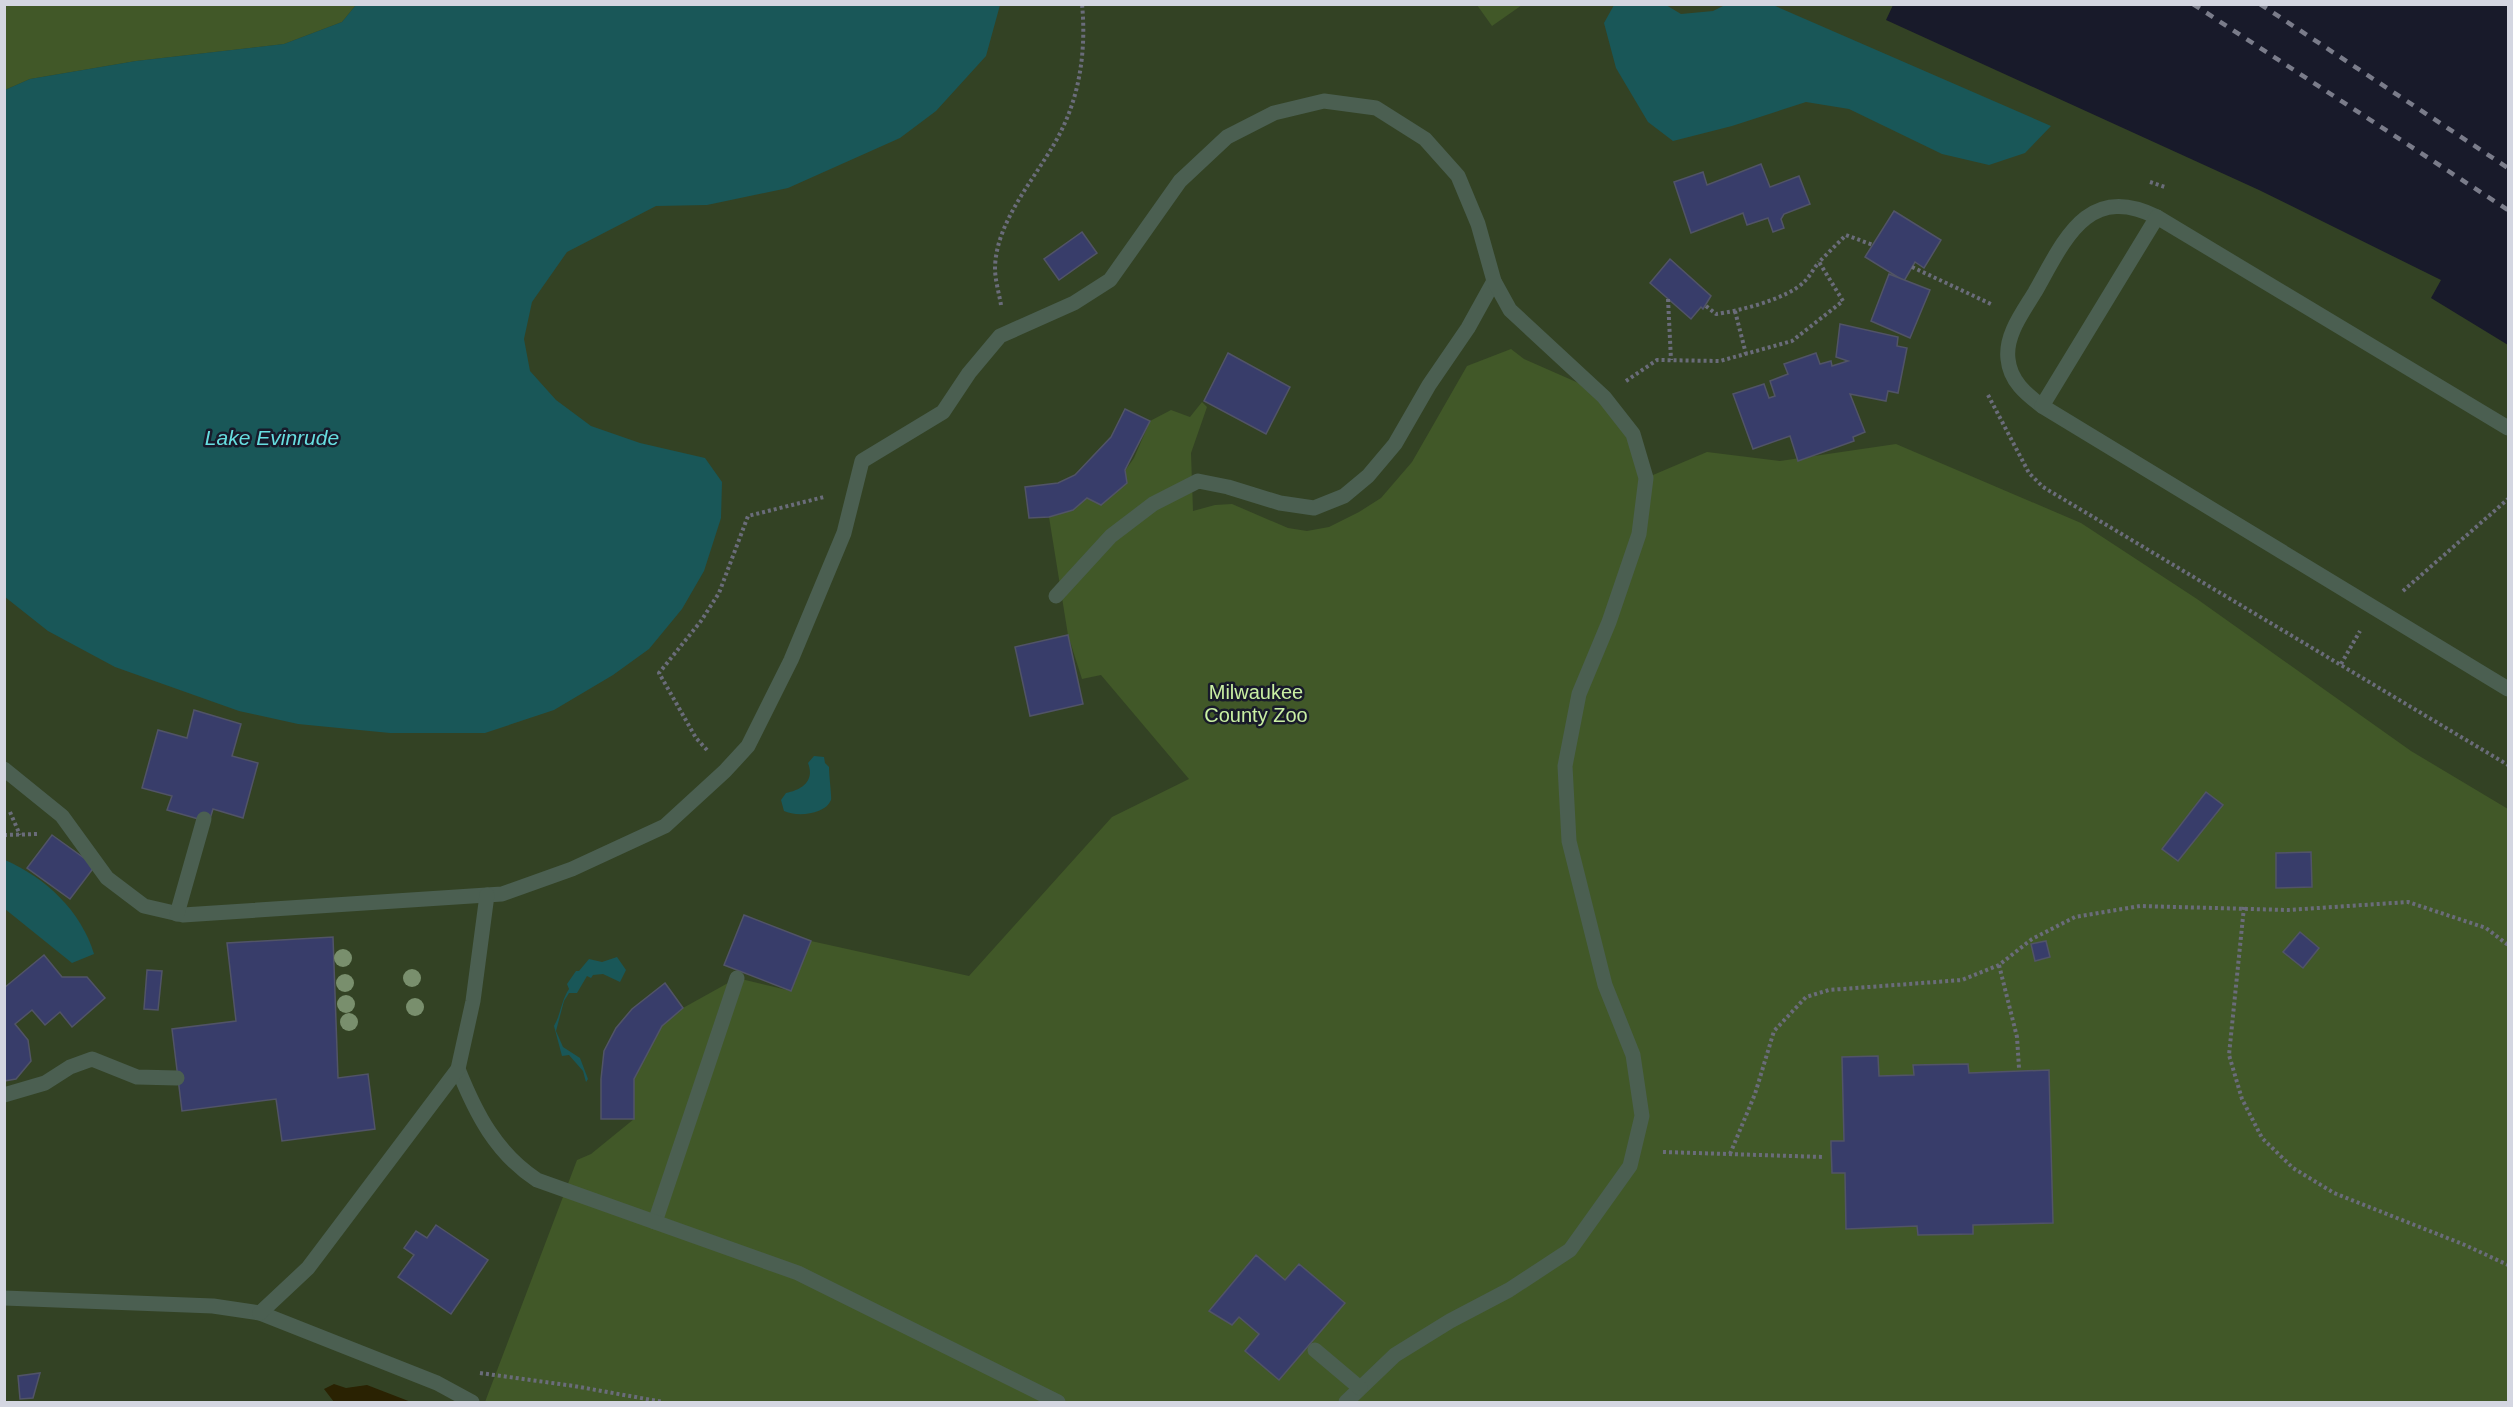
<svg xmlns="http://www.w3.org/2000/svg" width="2513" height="1407" font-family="Arial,sans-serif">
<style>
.green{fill:#334224}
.forest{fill:#415828}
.sand{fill:#2a2202}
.water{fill:#195758}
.building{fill:#383d6a;stroke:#515467;stroke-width:1.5}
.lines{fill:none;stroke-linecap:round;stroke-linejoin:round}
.path{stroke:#6a6c7a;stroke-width:4;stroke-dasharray:3 3;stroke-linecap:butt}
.service{stroke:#4b5f51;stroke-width:15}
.pedestrian{stroke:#4b5f51;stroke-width:15}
.rail{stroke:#7a7c8a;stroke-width:4.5;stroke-dasharray:8 8;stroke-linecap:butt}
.tree{fill:#798f6d}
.labels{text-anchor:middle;stroke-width:5;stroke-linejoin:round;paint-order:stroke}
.park-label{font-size:20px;fill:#c9efa3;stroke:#181a2a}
.water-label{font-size:21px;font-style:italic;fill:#67dee0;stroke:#181a2a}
</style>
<rect width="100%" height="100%" fill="#181a2a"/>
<polygon class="green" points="5,5 1893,5 1886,20 2259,190 2441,280 2431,298 2508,345 2508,1402 5,1402"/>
<g class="forest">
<polygon points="5,5 356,5 342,22 284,44 136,61 30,79 5,90"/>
<polygon points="1477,5 1522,5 1492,26"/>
<polygon points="1511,349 1524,359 1599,392 1633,434 1646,478 1707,452 1780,461 1896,444 2081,523 2197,599 2411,751 2508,809 2508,1402 485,1402 577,1160 591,1154 634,1119 634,1079 662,1026 683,1008 737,978 791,991 811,941 969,976 1112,817 1189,779 1101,675 1082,679 1068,635 1049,517 1073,510 1087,498 1101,505 1134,458 1150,421 1171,410 1190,417 1202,402 1207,407 1191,453 1193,511 1215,505 1232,504 1288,528 1307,531 1329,527 1359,512 1381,498 1412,462 1467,366"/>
</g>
<polygon class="sand" points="334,1384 346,1388 367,1385 411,1402 334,1402 324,1389"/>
<g class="water">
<polygon points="356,5 1000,5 986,56 936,111 900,138 788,188 707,205 656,206 567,252 532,302 524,339 530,371 556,400 591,426 640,443 705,458 722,482 721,518 704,571 682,609 649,649 613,675 554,710 485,733 390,733 298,724 239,711 115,667 48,631 5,597 5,90 30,79 136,61 284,44 342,22"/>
<polygon points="1614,5 1666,5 1681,14 1713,11 1725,5 1773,5 2051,126 2025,153 1989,165 1942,154 1849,109 1806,102 1732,126 1673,141 1648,122 1616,68 1604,23"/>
<path d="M814,756L824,757L825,763L829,767C829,776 832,798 831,800C825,815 796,817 784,811L781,800L786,793C802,790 815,781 808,763Z"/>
<path d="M5,860C46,878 81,911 94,954L72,963L5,909Z"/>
<path d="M617,957L626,970L620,982L603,974L593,975L591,978L587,976L577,993H569L564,1001L556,1031L563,1047L580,1058L588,1079L586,1082L583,1071L569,1055L562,1056L554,1026C561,1014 561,1001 569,989L567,984L576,971H579L589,959L602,962Z"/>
</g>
<g class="building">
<polygon points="1761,164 1770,187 1799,176 1810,204 1784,214 1781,219 1784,228 1773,232 1768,218 1747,225 1743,213 1691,233 1674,182 1703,172 1707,185"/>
<polygon points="1894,211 1941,240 1924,268 1915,262 1904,281 1865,257"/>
<polygon points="1082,232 1097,253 1059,280 1044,259"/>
<polygon points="1670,259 1711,296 1703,309 1701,307 1691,319 1650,283"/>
<polygon points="1889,274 1930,290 1910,338 1871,321"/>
<polygon points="1840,324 1898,337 1897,346 1907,348 1898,393 1888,391 1886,401 1850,394 1865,432 1853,437 1854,441 1798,461 1790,436 1753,449 1733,394 1764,384 1769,398 1775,396 1770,381 1788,374 1784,364 1816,353 1820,364 1831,361 1832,366 1848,361 1836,357"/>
<polygon points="1228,353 1290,387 1266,434 1204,401"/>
<polygon points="1125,409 1150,421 1125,470 1127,483 1101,505 1087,498 1073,510 1049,517 1029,518 1025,487 1058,483 1075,475 1111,437"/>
<polygon points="1068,635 1083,704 1030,716 1015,647"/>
<polygon points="194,710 241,724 232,756 258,763 243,818 213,809 209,822 167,810 172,796 142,788 158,730 187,738"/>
<polygon points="2206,792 2223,805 2178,861 2162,849"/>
<polygon points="52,835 95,866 70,899 27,868"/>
<polygon points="2311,852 2312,887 2276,888 2276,853"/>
<polygon points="744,915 811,941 791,991 724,965"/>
<polygon points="2300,932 2319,948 2303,968 2283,952"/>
<polygon points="333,937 338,1078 368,1074 375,1129 282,1141 276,1099 182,1111 172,1029 236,1021 227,943"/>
<polygon points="2046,941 2050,957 2035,961 2031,944"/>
<polygon points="44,955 62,977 87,977 105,998 72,1027 60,1012 45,1025 32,1010 15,1024 28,1040 31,1061 16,1079 4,1081 4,988"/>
<polygon points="147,970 162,971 158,1010 144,1009"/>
<polygon points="665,983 683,1008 662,1026 634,1079 634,1119 601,1119 601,1079 604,1051 616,1028 632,1009"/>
<polygon points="1878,1056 1879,1076 1914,1075 1913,1065 1968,1064 1969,1073 2049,1070 2053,1223 1973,1225 1973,1234 1918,1235 1917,1226 1846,1229 1845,1173 1832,1173 1831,1145 1831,1141 1844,1141 1842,1057"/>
<polygon points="436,1225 488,1260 451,1314 398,1277 414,1255 404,1248 416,1231 427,1238"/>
<polygon points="1256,1255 1285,1280 1299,1264 1345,1303 1279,1380 1245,1351 1259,1334 1239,1317 1232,1325 1209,1311"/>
<polygon points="40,1373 33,1398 20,1399 18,1376"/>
</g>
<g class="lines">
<g class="path">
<polyline points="2150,182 2165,187"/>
<polyline points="1912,267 1993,305"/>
<polyline points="1668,299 1671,360"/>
<path d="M1001,305C999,293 995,280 995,268C996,216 1044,170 1064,125C1081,88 1086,45 1082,4"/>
<path d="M1706,306L1716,314C1739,311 1788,299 1805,281C1810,276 1814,268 1819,262"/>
<polyline points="1735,311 1746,354"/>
<polyline points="1626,381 1657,360 1720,361 1792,341 1843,301 1819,262 1846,235 1873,245"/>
<polyline points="1988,395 2029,473 2043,487 2508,765"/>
<polyline points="2403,591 2508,499"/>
<polyline points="2341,664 2360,631"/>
<polyline points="707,750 696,738 659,673 701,621 719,593 748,516 824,497"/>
<polyline points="10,812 20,835"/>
<polyline points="4,835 38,834"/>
<polyline points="2244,907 2229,1055 2242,1099 2262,1138 2293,1168 2334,1193 2465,1245 2508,1265"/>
<polyline points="1999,965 2017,1037 2019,1068"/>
<polyline points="1663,1152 1824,1157"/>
<polyline points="1730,1154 1755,1094 1774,1031 1806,997 1829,990 1962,980 1999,965 2032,939 2075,917 2140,906 2288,910 2408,902 2486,928 2508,945"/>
<polyline points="480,1373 574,1386 663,1402"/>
</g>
<g class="service">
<path d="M2042,406C2026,394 2010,381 2008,359C2005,335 2023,312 2035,292C2064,241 2087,182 2157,217"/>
<polyline points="2508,428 2157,217 2042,406 2508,689"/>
<polyline points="1056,596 1111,536 1153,504 1198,481 1228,487 1280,503 1314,508 1344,496 1368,476 1395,444 1429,385 1468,328 1494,281"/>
<polyline points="4,1095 45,1083 70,1067 92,1059 137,1077 177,1078"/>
<polyline points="655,1222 737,978"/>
</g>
<g class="pedestrian">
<polyline points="4,769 62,816 107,878 144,906 183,915 502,894 572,869 665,826 725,771 748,746 791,660 844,533 862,461 943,412 969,373 1000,336 1074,303 1110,280 1180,181 1227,137 1274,113 1324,101 1376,108 1425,139 1458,176 1478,224 1494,281 1510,310 1604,397 1633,434 1646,478 1639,534 1609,622 1579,694 1565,766 1569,841 1605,985 1633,1055 1642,1116 1630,1166 1570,1250 1509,1290 1450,1321 1395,1355 1346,1402"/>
<polyline points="177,914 204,819"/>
<path d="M458,1069C476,1114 496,1153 537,1180L798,1273L1058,1402"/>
<polyline points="4,1298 213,1306 260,1313 437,1383 472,1402"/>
<polyline points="260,1313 308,1268 458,1069 473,1001 487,895"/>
<polyline points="1315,1350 1360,1388"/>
</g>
<g class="rail">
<polyline points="2193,4 2508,210"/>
<polyline points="2260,4 2508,168"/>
</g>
</g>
<g class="tree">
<circle cx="343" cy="958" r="9"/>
<circle cx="412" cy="978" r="9"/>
<circle cx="345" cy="983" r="9"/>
<circle cx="346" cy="1004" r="9"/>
<circle cx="415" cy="1007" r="9"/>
<circle cx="349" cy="1022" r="9"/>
</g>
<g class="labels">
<g class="park-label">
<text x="1256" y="699">Milwaukee<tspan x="1256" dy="23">County Zoo</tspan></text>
</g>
<g class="water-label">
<text x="272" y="445">Lake Evinrude</text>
</g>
</g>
<rect width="2513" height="1407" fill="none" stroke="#d4d6e1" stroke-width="12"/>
</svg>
